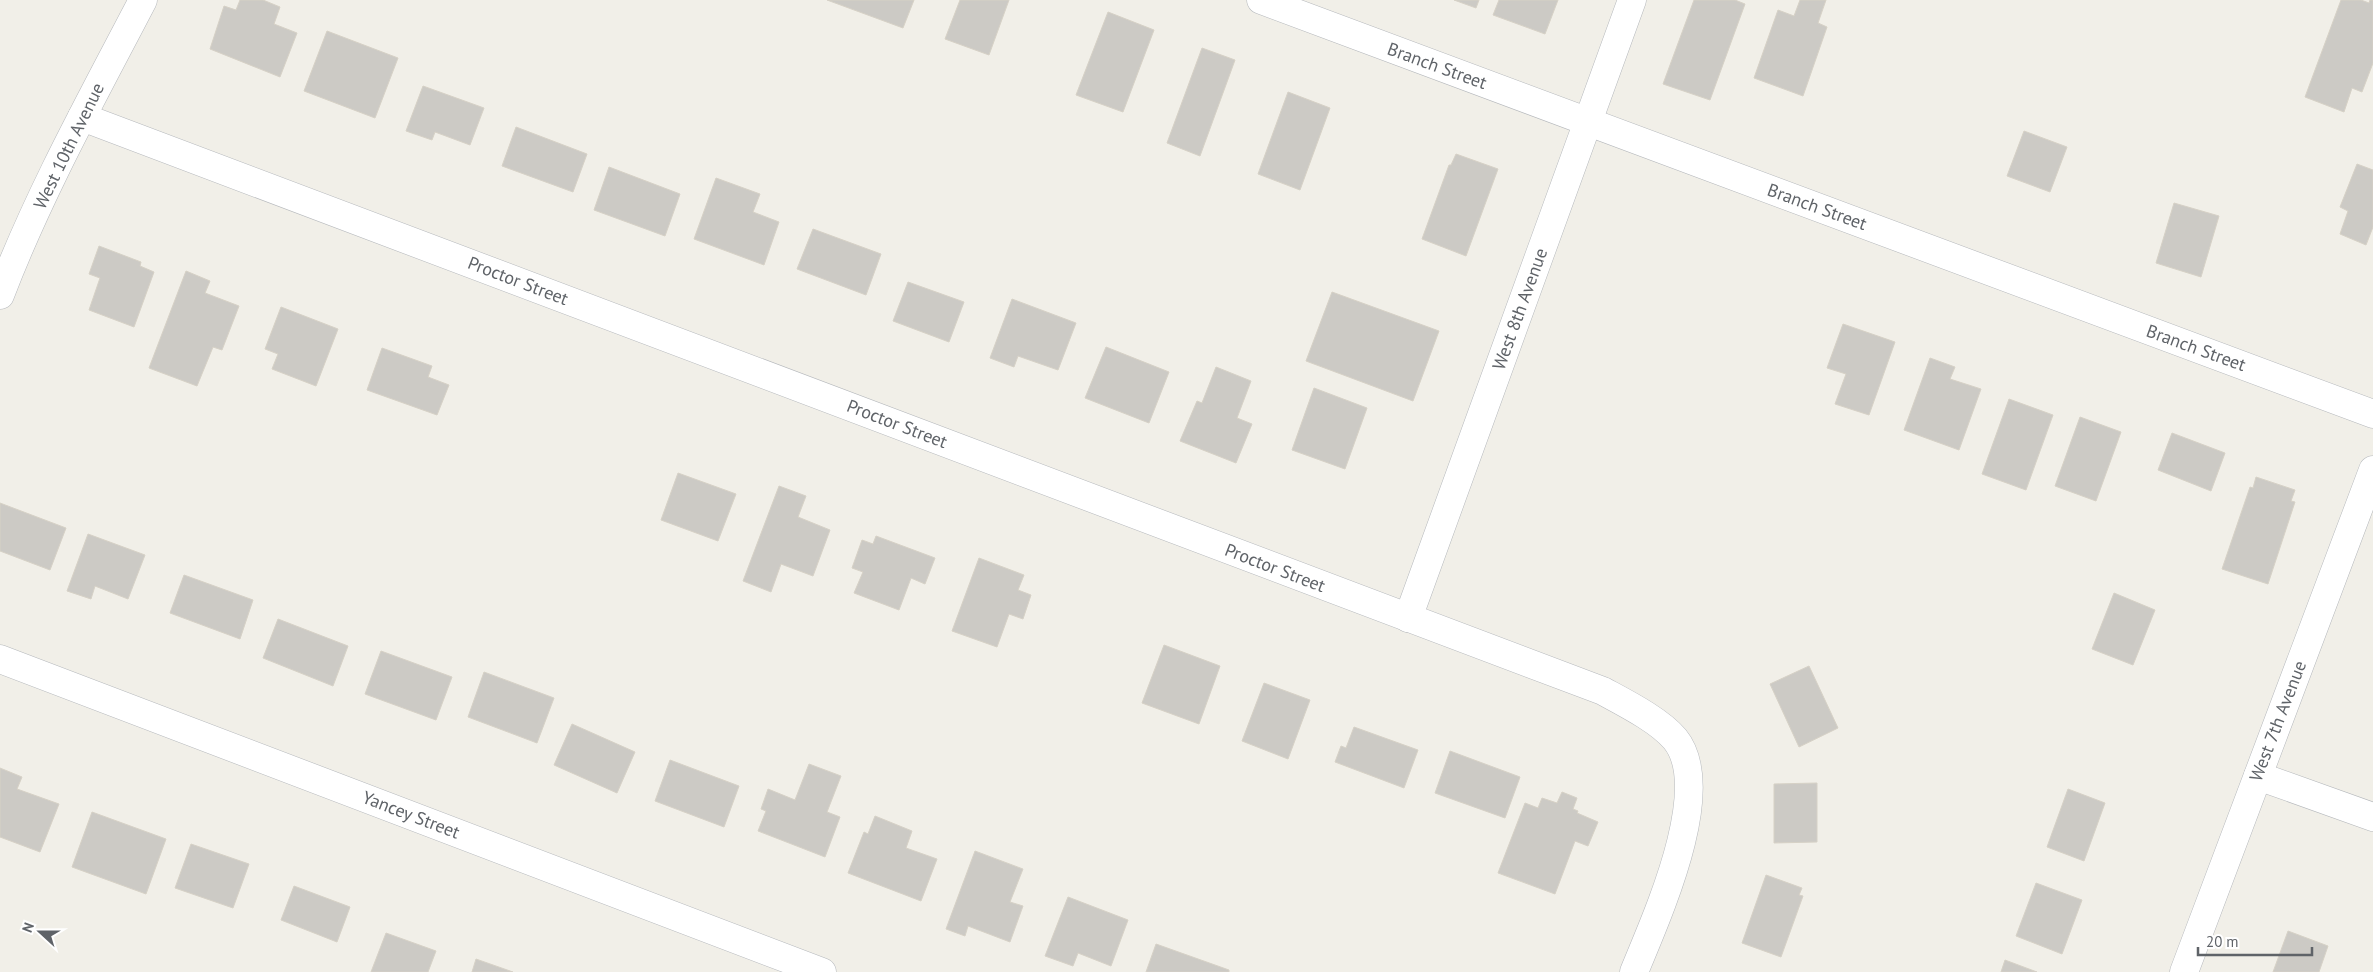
<svg xmlns="http://www.w3.org/2000/svg" width="2373" height="972" font-family="'PT Sans',sans-serif">
<style>
.building{fill:#cccac5;stroke:#d6d1c6}
.lines{fill:none;stroke-linecap:round;stroke-linejoin:round}
.minor-casing{stroke:#b5b8bc;stroke-width:29}
.tertiary-casing{stroke:#b5b8bc;stroke-width:29}
.minor{stroke:#fff;stroke-width:28}
.tertiary{stroke:#fff;stroke-width:28}
.labels{text-anchor:middle;stroke-width:4.5;stroke-linejoin:round;paint-order:stroke}
.street-label{font-size:18px;fill:#5f6368;stroke:#fff}
</style>
<rect width="100%" height="100%" fill="#f1efe8"/>
<g class="building">
<polygon points="240,0 263,0 280,7 274,24 297,33 280,77 210,49 224,6 236,10"/>
<polygon points="827,0 914,0 903,28"/>
<polygon points="960,0 1009,0 989,55 945,39"/>
<polygon points="1454,0 1479,0 1476,8"/>
<polygon points="1499,0 1558,0 1545,34 1493,15"/>
<polygon points="1694,0 1735,0 1745,4 1710,100 1663,84"/>
<polygon points="1800,0 1826,0 1818,23 1827,27 1803,96 1754,78 1778,10 1794,16"/>
<polygon points="2341,0 2361,0 2369,3 2370,0 2373,0 2373,63 2362,92 2352,88 2344,112 2305,97"/>
<polygon points="1108,12 1154,30 1123,112 1076,95"/>
<polygon points="327,31 398,58 375,118 304,91"/>
<polygon points="1202,48 1235,60 1200,156 1167,143"/>
<polygon points="423,86 484,108 470,145 435,132 432,140 406,131"/>
<polygon points="1288,92 1330,108 1300,190 1258,174"/>
<polygon points="516,127 587,154 573,192 502,166"/>
<polygon points="2024,131 2067,147 2050,192 2007,176"/>
<polygon points="1456,154 1498,169 1466,256 1422,239 1449,165 1451,165"/>
<polygon points="2357,164 2373,170 2373,227 2366,245 2340,234 2348,211 2340,207"/>
<polygon points="609,167 680,194 665,236 594,210"/>
<polygon points="716,178 760,194 753,212 779,222 764,265 694,239"/>
<polygon points="2174,203 2219,216 2201,277 2156,263"/>
<polygon points="813,229 881,254 866,295 797,269"/>
<polygon points="99,246 141,262 140,266 154,272 134,327 89,310 100,278 89,274"/>
<polygon points="186,271 210,281 205,293 239,306 222,350 213,347 197,386 149,368"/>
<polygon points="908,282 964,302 949,342 893,321"/>
<polygon points="1332,292 1439,331 1413,401 1306,361"/>
<polygon points="1012,299 1076,323 1058,370 1018,356 1014,367 990,358"/>
<polygon points="281,307 338,329 316,386 272,369 278,354 265,349"/>
<polygon points="1843,324 1895,342 1869,415 1835,404 1846,374 1827,368"/>
<polygon points="1106,347 1169,372 1149,423 1085,398"/>
<polygon points="382,348 432,366 428,377 449,385 437,415 367,390"/>
<polygon points="1930,358 1955,367 1950,379 1981,389 1959,450 1904,430"/>
<polygon points="1216,367 1251,381 1237,418 1252,424 1236,463 1180,441 1197,401 1202,403"/>
<polygon points="1314,388 1367,408 1345,469 1292,450"/>
<polygon points="2009,399 2053,415 2026,490 1982,474"/>
<polygon points="2080,417 2121,432 2096,501 2055,486"/>
<polygon points="2172,433 2225,453 2211,491 2158,470"/>
<polygon points="678,473 736,494 718,541 661,520"/>
<polygon points="2256,477 2295,490 2291,501 2295,502 2268,584 2222,569 2250,487 2253,488"/>
<polygon points="779,486 806,496 798,517 830,530 813,576 781,564 771,592 743,581"/>
<polygon points="0,503 66,528 50,570 0,551"/>
<polygon points="88,534 145,555 128,599 95,586 91,599 67,591"/>
<polygon points="876,536 935,558 925,584 911,578 899,610 854,593 863,572 852,568 862,540 873,544"/>
<polygon points="979,558 1024,575 1018,590 1031,595 1023,619 1009,614 997,647 952,631"/>
<polygon points="184,575 253,600 240,639 170,613"/>
<polygon points="2114,593 2155,610 2133,665 2092,649"/>
<polygon points="278,619 348,646 333,686 263,658"/>
<polygon points="1164,645 1220,666 1199,724 1142,703"/>
<polygon points="381,651 452,677 436,720 365,694"/>
<polygon points="1809,666 1838,728 1799,747 1770,684"/>
<polygon points="484,672 554,698 537,743 468,717"/>
<polygon points="1264,683 1310,700 1288,759 1242,741"/>
<polygon points="572,724 635,752 617,793 554,765"/>
<polygon points="1354,727 1418,750 1404,788 1335,762 1341,746 1346,748"/>
<polygon points="1450,751 1520,777 1505,818 1435,793"/>
<polygon points="670,760 739,786 724,827 655,801"/>
<polygon points="809,764 841,776 827,812 840,817 825,857 758,831 766,811 761,809 768,789 795,800"/>
<polygon points="0,768 22,777 17,789 59,804 40,852 0,837"/>
<polygon points="1817,783 1817,842 1774,843 1774,784"/>
<polygon points="2068,789 2105,803 2084,861 2047,847"/>
<polygon points="1562,792 1577,798 1573,809 1578,811 1577,813 1598,822 1588,846 1575,841 1555,894 1498,873 1525,803 1538,808 1542,798 1557,803"/>
<polygon points="92,812 166,839 146,894 72,867"/>
<polygon points="875,816 912,831 906,848 937,859 921,901 848,873 864,832 868,834"/>
<polygon points="191,844 249,864 233,908 175,888"/>
<polygon points="975,851 1023,869 1010,902 1023,906 1010,942 968,926 965,936 946,929"/>
<polygon points="1766,875 1802,888 1799,895 1803,896 1781,957 1742,943"/>
<polygon points="2036,883 2082,900 2062,954 2016,936"/>
<polygon points="294,886 350,907 337,942 281,920"/>
<polygon points="1068,897 1128,920 1111,966 1078,953 1073,966 1045,956"/>
<polygon points="2288,931 2328,946 2319,972 2273,972"/>
<polygon points="386,933 436,951 428,972 371,972"/>
<polygon points="1156,944 1229,970 1229,972 1146,972"/>
<polygon points="476,959 513,972 472,972"/>
<polygon points="2005,960 2037,972 2001,972"/>
</g>
<g class="lines">
<defs>
<g id="minor">
<polyline points="1261,0 2373,414"/>
<path d="M82,117L1603,691C1625,703 1659,720 1675,739C1716,789 1655,920 1634,972"/>
<path d="M0,295C39,193 93,96 143,0"/>
<polyline points="1408,618 1632,0"/>
<polyline points="0,659 822,972"/>
<polyline points="2258,776 2373,817"/>
</g>
<polyline id="tertiary" points="2184,972 2373,470"/>
</defs>
<use href="#minor" class="minor-casing"/>
<use href="#tertiary" class="tertiary-casing"/>
<use href="#minor" class="minor"/>
<use href="#tertiary" class="tertiary"/>
</g>
<g class="labels">
<g class="street-label">
<text transform="translate(1437 66) rotate(20)" y="6">Branch Street</text>
<text transform="translate(69 146) rotate(-64)" y="6">West 10th Avenue</text>
<text transform="translate(1817 207) rotate(20)" y="6">Branch Street</text>
<text transform="translate(518 281) rotate(21)" y="6">Proctor Street</text>
<text transform="translate(1520 309) rotate(-70)" y="6">West 8th Avenue</text>
<text transform="translate(2196 348) rotate(20)" y="6">Branch Street</text>
<text transform="translate(897 424) rotate(21)" y="6">Proctor Street</text>
<text transform="translate(1275 568) rotate(21)" y="6">Proctor Street</text>
<text transform="translate(2278 721) rotate(-69)" y="6">West 7th Avenue</text>
<text transform="translate(411 815) rotate(21)" y="6">Yancey Street</text>
</g>
</g>
<g transform="translate(40 932) rotate(291)" stroke="#ffffff" stroke-width="4" paint-order="stroke">
<path d="M0-4L9 19L0 12L-9 19Z" fill="#5f6368"/>
<text y="-8" font-size="14" font-weight="bold" text-anchor="middle" fill="#5f6368">N</text>
</g>
<path d="M2198 947v8h114v-8" fill="none" stroke="#5f6368" stroke-width="2.5"/>
<text x="2206" y="947" font-size="15" fill="#5f6368" stroke="#ffffff" stroke-width="4" paint-order="stroke">20 m</text>
</svg>
